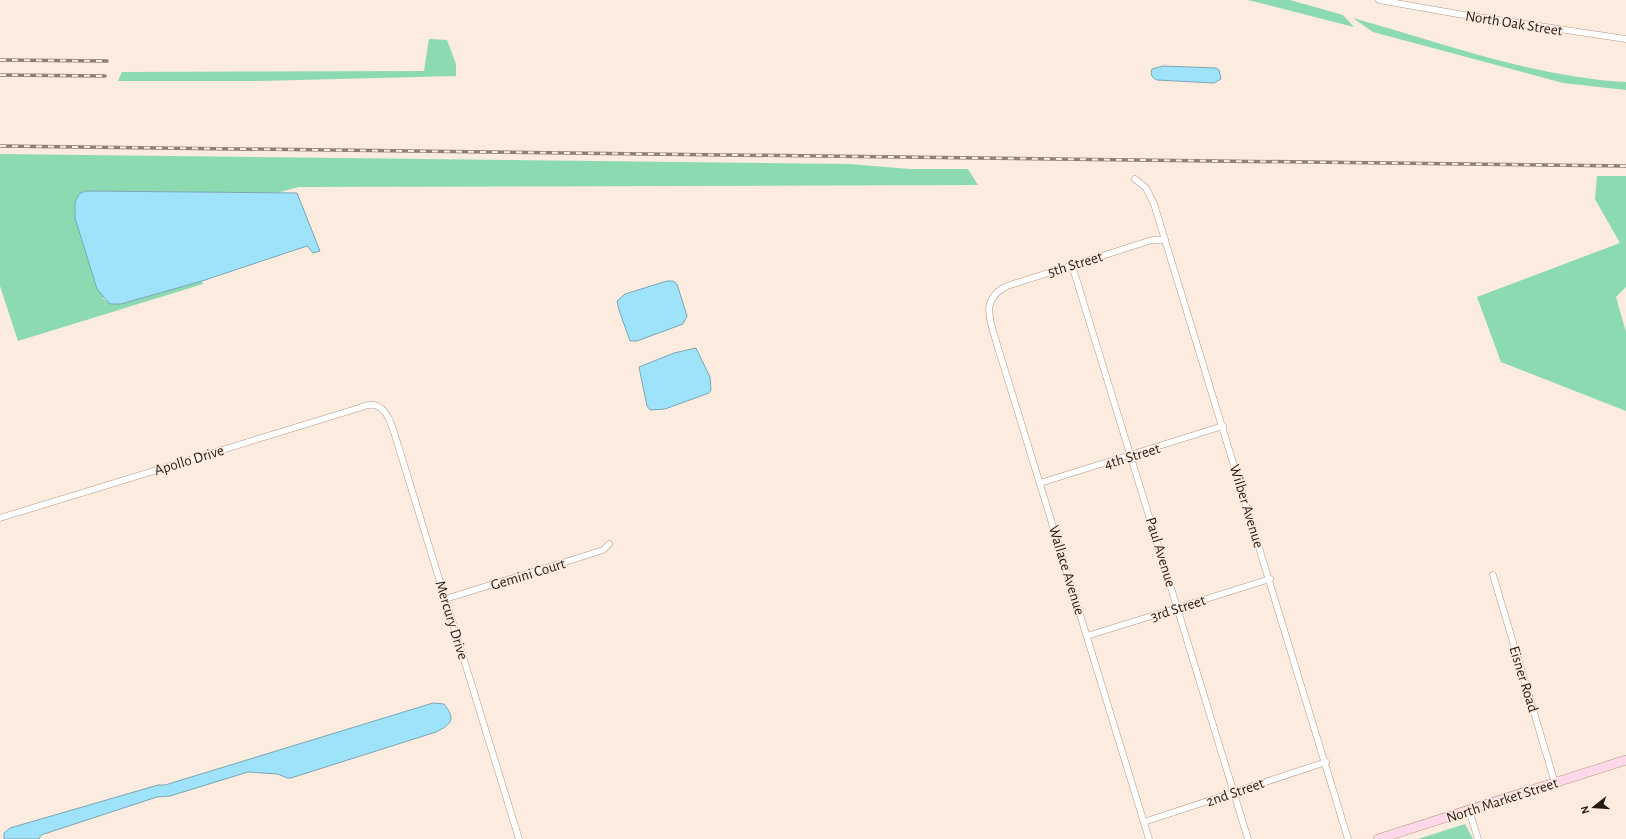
<svg xmlns="http://www.w3.org/2000/svg" width="1626" height="839" font-family="'Alegreya Sans',sans-serif">
<style>
.green{fill:#8bdab2}
.water{fill:#9fe3fa;stroke:#7aa7b5}
.lines{fill:none;stroke-linecap:round;stroke-linejoin:round}
.street-casing{stroke:#b39987;stroke-width:7}
.secondary-casing{stroke:#b39987;stroke-width:10}
.street{stroke:#fff;stroke-width:6}
.secondary{stroke:#fed8e8;stroke-width:9}
.rail-casing{stroke:#8e8077;stroke-width:3.5}
.rail{stroke:#fcebdf;stroke-width:2;stroke-dasharray:6;stroke-linecap:butt}
.labels{text-anchor:middle;stroke-width:3;stroke-linejoin:round;paint-order:stroke}
.street-label{font-size:15px;fill:#251b14;stroke:#fcebdf}
</style>
<rect width="100%" height="100%" fill="#fcebdf"/>
<g class="green">
<polygon points="1248,0 1290,0 1343,15 1354,27"/>
<path d="M1353,18C1443,43 1533,77 1626,82V90L1563,83L1373,32Z"/>
<polygon points="429,39 447,40 456,64 456,76 260,81 118,81 122,72 424,71"/>
<polygon points="0,154 849,164 910,169 968,169 978,185 299,187 276,193 103,298 110,304 121,304 202,281 203,284 18,341 0,286"/>
<polygon points="1597,176 1626,176 1626,287 1616,297 1626,332 1626,411 1501,362 1477,297 1620,243 1595,199"/>
<polygon points="1465,824 1473,839 1418,839"/>
</g>
<g class="water">
<path d="M1163,66L1216,68L1219,70L1221,79L1214,83L1157,80C1152,78 1150,74 1152,69Z"/>
<polygon points="86,191 297,193 320,251 313,253 307,246 202,281 121,304 110,304 97,289 75,218 75,202 79,194"/>
<polygon points="667,281 673,281 677,284 687,316 683,324 637,341 630,341 619,310 617,301 625,294"/>
<polygon points="696,348 710,377 711,390 709,393 665,409 650,410 647,406 639,367 674,353"/>
<path d="M433,703L444,704C456,719 452,724 436,732L291,778H287L278,774L248,772L170,796L157,797L41,835L39,839H4V833L10,828L158,785H165Z"/>
</g>
<g class="lines">
<defs>
<g id="street">
<polyline points="1379,0 1458,14 1626,39"/>
<polyline points="1135,179 1146,188 1154,204 1348,839"/>
<polyline points="1072,265 1248,839"/>
<polyline points="1040,483 1223,426"/>
<path d="M0,518L359,408C364,406 369,404 374,405C389,407 394,433 398,445L519,839"/>
<polyline points="1493,575 1555,783"/>
<polyline points="445,599 575,559 603,550 609,544"/>
<polyline points="1087,636 1270,579"/>
<polyline points="1469,810 1478,839"/>
<polyline points="1144,822 1326,762"/>
<path d="M1149,839L996,341C989,317 981,299 1007,286L1152,240H1165"/>
</g>
<polyline id="secondary" points="1378,839 1626,760"/>
</defs>
<use href="#street" class="street-casing"/>
<use href="#secondary" class="secondary-casing"/>
<use href="#street" class="street"/>
<use href="#secondary" class="secondary"/>
<defs>
<g id="rail">
<polyline points="0,60 107,61"/>
<polyline points="0,75 105,76"/>
<polyline points="0,146 1626,166"/>
</g>
</defs>
<use href="#rail" class="rail-casing"/>
<use href="#rail" class="rail"/>
</g>
<g class="labels">
<g class="street-label">
<text transform="translate(1514 23) rotate(9)" y="5">North Oak Street</text>
<text transform="translate(1075 264) rotate(-17)" y="5">5th Street</text>
<text transform="translate(1132 456) rotate(-17)" y="5">4th Street</text>
<text transform="translate(189 460) rotate(-17)" y="5">Apollo Drive</text>
<text transform="translate(1247 506) rotate(73)" y="5">Wilber Avenue</text>
<text transform="translate(1161 552) rotate(73)" y="5">Paul Avenue</text>
<text transform="translate(1067 570) rotate(73)" y="5">Wallace Avenue</text>
<text transform="translate(528 574) rotate(-17)" y="5">Gemini Court</text>
<text transform="translate(1178 608) rotate(-18)" y="5">3rd Street</text>
<text transform="translate(452 620) rotate(73)" y="5">Mercury Drive</text>
<text transform="translate(1524 679) rotate(73)" y="5">Eisner Road</text>
<text transform="translate(1235 792) rotate(-19)" y="5">2nd Street</text>
<text transform="translate(1502 800) rotate(-18)" y="5">North Market Street</text>
</g>
</g>
<g transform="translate(1594 807) rotate(253)" stroke="#fcebdf" stroke-width="3" paint-order="stroke">
<path d="M0-3L7 15L0 10L-7 15Z" fill="#251b14"/>
<text y="-6" font-size="11" font-weight="bold" text-anchor="middle" fill="#251b14">N</text>
</g>
</svg>
